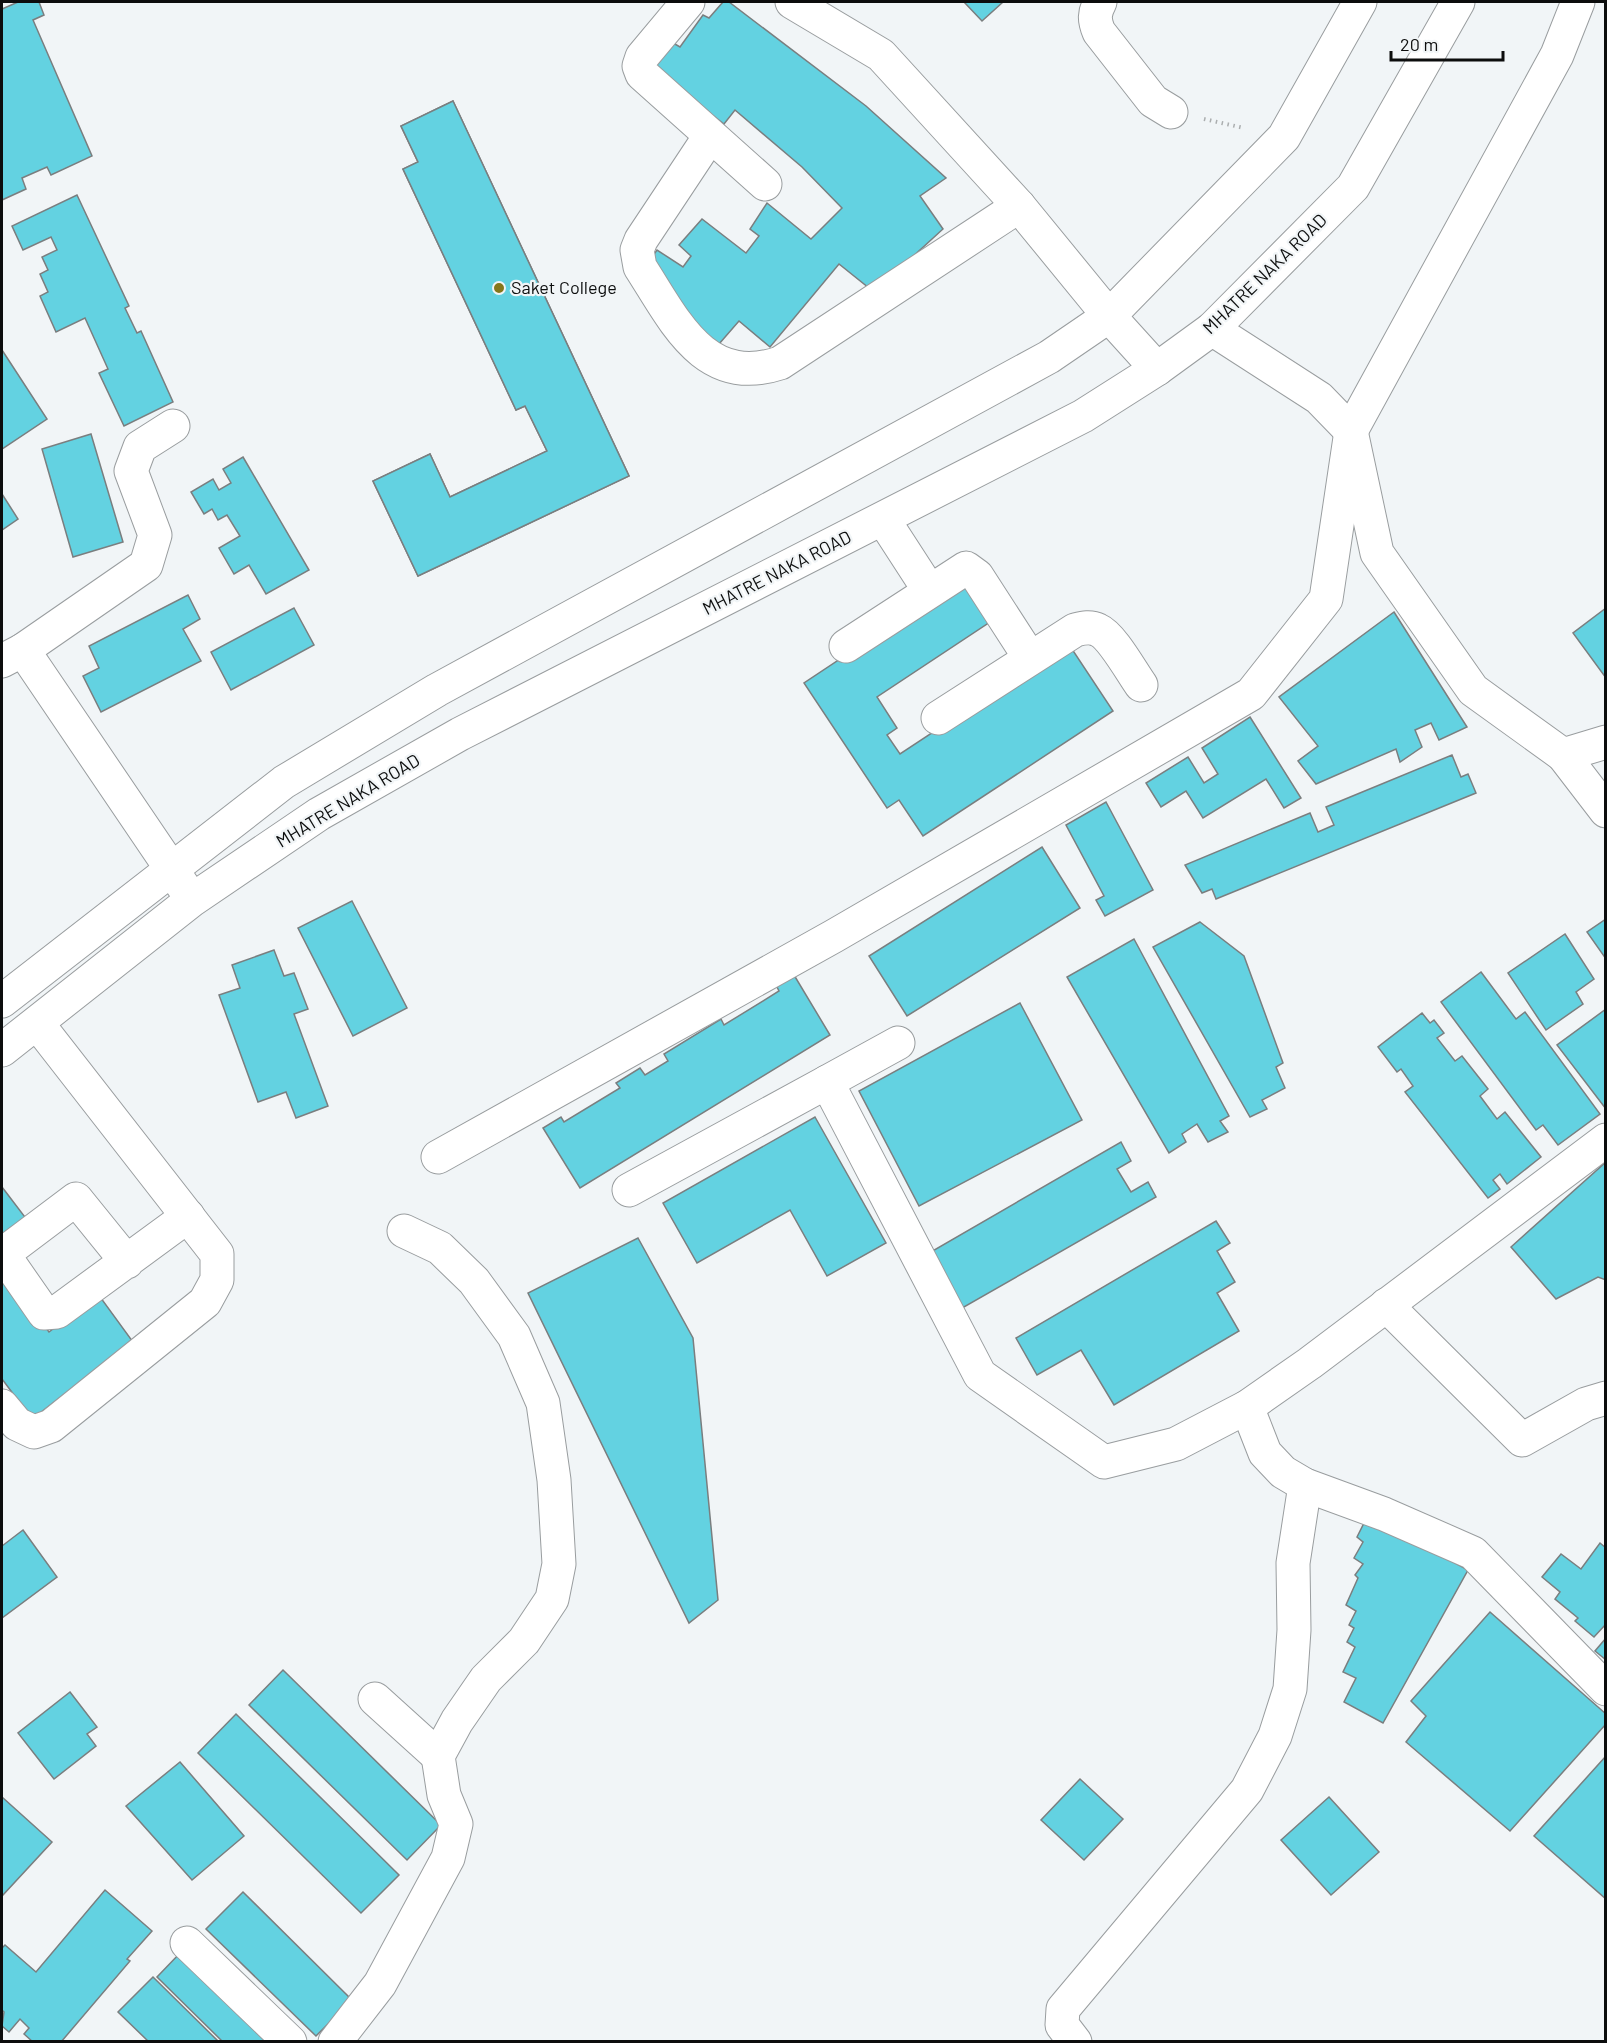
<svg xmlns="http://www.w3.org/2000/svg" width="1607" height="2043" font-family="Barlow,sans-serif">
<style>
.building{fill:#63d2e1;stroke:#7a7e7f;stroke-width:1.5}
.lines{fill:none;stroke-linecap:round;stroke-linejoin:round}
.minor-casing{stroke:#999d9f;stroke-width:35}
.path{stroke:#abaeaf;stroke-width:4;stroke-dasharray:1.5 4.5;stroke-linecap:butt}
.minor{stroke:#fff;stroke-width:33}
.poi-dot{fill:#85771b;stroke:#f1f5f7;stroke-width:2}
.labels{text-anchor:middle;stroke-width:4.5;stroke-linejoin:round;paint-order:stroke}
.street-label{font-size:18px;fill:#0c0d0d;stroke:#f1f5f7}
.poi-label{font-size:18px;fill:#0c0d0d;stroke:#f1f5f7;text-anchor:start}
</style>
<rect width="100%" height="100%" fill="#f1f5f7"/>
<g class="building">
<polygon points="18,2 39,2 44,15 33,20 92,156 51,175 47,167 22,178 26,189 2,200 2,9"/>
<polygon points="723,2 729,2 866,106 946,178 920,196 943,229 874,292 839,264 770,347 739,321 719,344 677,317 646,266 657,250 683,267 691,256 679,245 702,219 746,253 759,236 750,229 767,203 811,239 842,208 802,167 735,110 724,124 649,67 668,40 680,47 703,15 709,18"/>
<polygon points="964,2 1003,2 982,21"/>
<polygon points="453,101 629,476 418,576 373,481 430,454 450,497 547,451 525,406 516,410 403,169 418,162 401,126"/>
<polygon points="453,101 629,476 418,576 373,481 430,454 450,497 547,451 525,406 516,410 403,169 418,162 401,126"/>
<polygon points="77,195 129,306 125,308 137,333 141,331 173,402 124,426 99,373 108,369 85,318 56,332 40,296 48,292 40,274 48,270 42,257 57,250 51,237 23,250 12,226"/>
<polygon points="2,350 47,419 2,449"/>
<polygon points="91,434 123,542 73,557 42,449"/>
<polygon points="243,457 309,570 266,594 249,565 234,574 219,548 240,536 227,515 218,520 212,509 204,514 191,492 213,479 219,490 231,483 223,469"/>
<polygon points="2,494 18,519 2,530"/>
<polygon points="965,576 993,620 877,697 897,728 887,735 900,754 1068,643 1113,711 923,836 899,800 887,808 804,683"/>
<polygon points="188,595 200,619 183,629 201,661 101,712 83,676 99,668 89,646"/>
<polygon points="294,608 314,645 231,690 211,652"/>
<polygon points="1606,608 1606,678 1573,633"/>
<polygon points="1394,612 1467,727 1439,740 1431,723 1415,730 1422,747 1400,762 1396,749 1316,784 1298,761 1318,746 1279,697"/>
<polygon points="1250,717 1301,798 1284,808 1266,779 1203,818 1186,791 1161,807 1146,783 1188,757 1204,783 1218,774 1202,748"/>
<polygon points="1452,755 1461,777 1468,774 1476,793 1216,899 1212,889 1202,893 1185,865 1310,813 1318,832 1334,825 1326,807"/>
<polygon points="1106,802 1153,890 1105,916 1096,900 1104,896 1066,825"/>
<polygon points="1042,847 1080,908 907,1016 869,956"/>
<polygon points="352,901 407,1008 353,1036 298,928"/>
<polygon points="1606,919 1606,959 1587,932"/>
<polygon points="1200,922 1244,956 1283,1063 1276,1067 1285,1088 1262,1100 1267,1109 1250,1117 1153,947"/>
<polygon points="1565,934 1594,979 1576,992 1583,1004 1546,1030 1508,973"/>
<polygon points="1134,939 1229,1116 1220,1121 1228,1132 1208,1142 1197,1124 1182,1134 1186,1142 1169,1153 1067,977"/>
<polygon points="274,950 284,976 294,973 308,1009 294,1014 328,1106 296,1118 286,1092 258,1102 219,995 240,988 232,965"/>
<polygon points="1481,972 1516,1019 1525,1012 1600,1114 1558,1145 1543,1125 1536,1130 1441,1002"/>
<polygon points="794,975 830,1035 580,1188 543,1128 561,1117 564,1122 620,1088 616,1083 640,1068 645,1075 668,1061 664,1054 721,1019 724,1025 779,991 776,985"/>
<polygon points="1020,1003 1082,1120 919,1206 859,1091"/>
<polygon points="1606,1009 1606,1109 1557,1045"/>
<polygon points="1422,1013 1430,1023 1434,1020 1444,1033 1437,1038 1455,1061 1462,1056 1488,1089 1480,1096 1497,1119 1505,1112 1541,1157 1507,1184 1500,1174 1493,1180 1500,1189 1488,1198 1405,1092 1413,1086 1401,1069 1397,1072 1378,1047"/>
<polygon points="815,1117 886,1243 827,1276 790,1210 697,1263 663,1203"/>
<polygon points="1121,1142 1131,1161 1117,1169 1131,1192 1148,1182 1156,1197 957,1311 929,1253"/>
<polygon points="1606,1162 1606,1280 1598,1277 1556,1299 1511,1247"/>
<polygon points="2,1187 31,1225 2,1247"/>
<polygon points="1216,1221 1230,1243 1217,1251 1235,1282 1217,1293 1239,1331 1114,1405 1081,1350 1037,1375 1016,1338"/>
<polygon points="638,1238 693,1338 718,1600 689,1623 528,1293"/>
<polygon points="2,1270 49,1332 98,1294 133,1342 32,1419 2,1379"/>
<polygon points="1368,1515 1468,1570 1383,1723 1344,1702 1356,1678 1343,1672 1355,1647 1347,1642 1354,1628 1349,1625 1356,1611 1346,1605 1358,1578 1355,1575 1363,1564 1354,1558 1363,1542 1357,1537"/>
<polygon points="23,1530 57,1577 2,1618 2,1546"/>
<polygon points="1600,1543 1606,1548 1606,1624 1594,1637 1575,1621 1578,1618 1555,1599 1560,1592 1542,1577 1561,1554 1581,1569"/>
<polygon points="1490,1612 1606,1714 1606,1724 1510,1831 1406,1742 1426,1716 1411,1701"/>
<polygon points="1606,1638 1606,1660 1595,1651"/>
<polygon points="283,1670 441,1825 407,1860 249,1705"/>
<polygon points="70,1692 97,1727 87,1734 96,1746 54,1779 18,1733"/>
<polygon points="236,1714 399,1875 361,1913 198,1753"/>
<polygon points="1606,1756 1606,1899 1534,1836"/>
<polygon points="180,1762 244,1836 192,1880 126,1806"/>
<polygon points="1080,1779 1123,1819 1084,1860 1041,1820"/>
<polygon points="2,1797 52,1842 2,1896"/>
<polygon points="1329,1797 1379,1852 1331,1895 1281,1840"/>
<polygon points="105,1890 152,1931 127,1959 130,1961 61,2042 33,2042 24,2034 29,2028 20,2019 9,2032 2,2026 4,2012 2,2010 2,1948 5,1945 36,1972"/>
<polygon points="243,1892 352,2000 316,2036 206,1929"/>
<polygon points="181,1952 273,2042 223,2042 157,1977"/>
<polygon points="153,1977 219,2042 149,2042 118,2012"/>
</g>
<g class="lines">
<defs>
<g id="minor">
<polyline points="688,2 642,57 639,66 642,74 765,184"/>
<polyline points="792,2 881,55 1019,206 1109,316 1157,369"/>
<path d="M1100,2C1094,13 1094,20 1099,32L1153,101L1171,112"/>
<path d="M710,136L641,240L637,250L640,267C675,321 704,388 780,363L1019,206"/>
<polyline points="1212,329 1319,398 1351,431 1377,553 1473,690 1563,755 1606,742"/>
<polyline points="883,519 929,590"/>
<polyline points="846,646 966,568 977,576 1030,658"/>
<polyline points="23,650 185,889"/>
<polyline points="2,661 23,650 146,565 155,535 131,471 140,447 173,426"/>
<path d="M938,718L1075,630C1083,628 1090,626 1098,630C1112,636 1131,671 1141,685"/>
<polyline points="1563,755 1606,811"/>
<polyline points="2,1001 284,782 437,690 1049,357 1109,316 1284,137 1360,2"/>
<polyline points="898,1043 827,1082 980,1375 1104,1462 1176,1444 1247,1407 1310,1363 1606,1140"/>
<polyline points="2,1050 192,900 319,814 460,734 1083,416 1157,369 1212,329 1353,187 1458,2"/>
<polyline points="438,1157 834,936 1251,694 1326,599 1351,431 1557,55 1578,2"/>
<polyline points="629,1190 827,1082"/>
<polyline points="127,1262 76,1199 3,1254 44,1313 57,1312 188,1216"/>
<polyline points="1386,1305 1522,1440 1586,1404 1606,1398"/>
<polyline points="2,1406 17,1424 34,1432 51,1426 205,1302 217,1280 217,1254 37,1023"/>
<polyline points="1247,1407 1265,1453 1283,1472 1305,1485 1384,1514 1473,1553 1606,1689"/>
<polyline points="375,1699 438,1756"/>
<polyline points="187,1943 290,2042"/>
<polyline points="335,2042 380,1984 448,1858 456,1824 444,1795 438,1756 457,1721 486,1679 524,1641 552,1599 559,1564 554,1480 543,1403 514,1336 474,1281 440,1248 404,1231"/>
<polyline points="1075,2042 1062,2025 1063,2009 1247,1790 1275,1736 1290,1689 1294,1630 1293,1563 1305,1485"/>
</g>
</defs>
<use href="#minor" class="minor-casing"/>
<polyline class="path" points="1204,119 1244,128"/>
<use href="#minor" class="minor"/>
</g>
<circle class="poi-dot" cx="499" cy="288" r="6"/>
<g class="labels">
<g class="street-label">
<text transform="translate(1265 274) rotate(-44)" y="6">MHATRE NAKA ROAD</text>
<text transform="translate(777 573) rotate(-27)" y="6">MHATRE NAKA ROAD</text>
<text transform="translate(348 801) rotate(-31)" y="6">MHATRE NAKA ROAD</text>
</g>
<g class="poi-label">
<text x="511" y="294">Saket College</text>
</g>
</g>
<rect width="1607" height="2043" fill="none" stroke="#0c0d0d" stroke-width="6"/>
<path d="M1391 51v9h112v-9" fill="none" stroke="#0c0d0d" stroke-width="3"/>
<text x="1400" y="51" font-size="18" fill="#0c0d0d" stroke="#f1f5f7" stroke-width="4.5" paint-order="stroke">20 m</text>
</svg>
